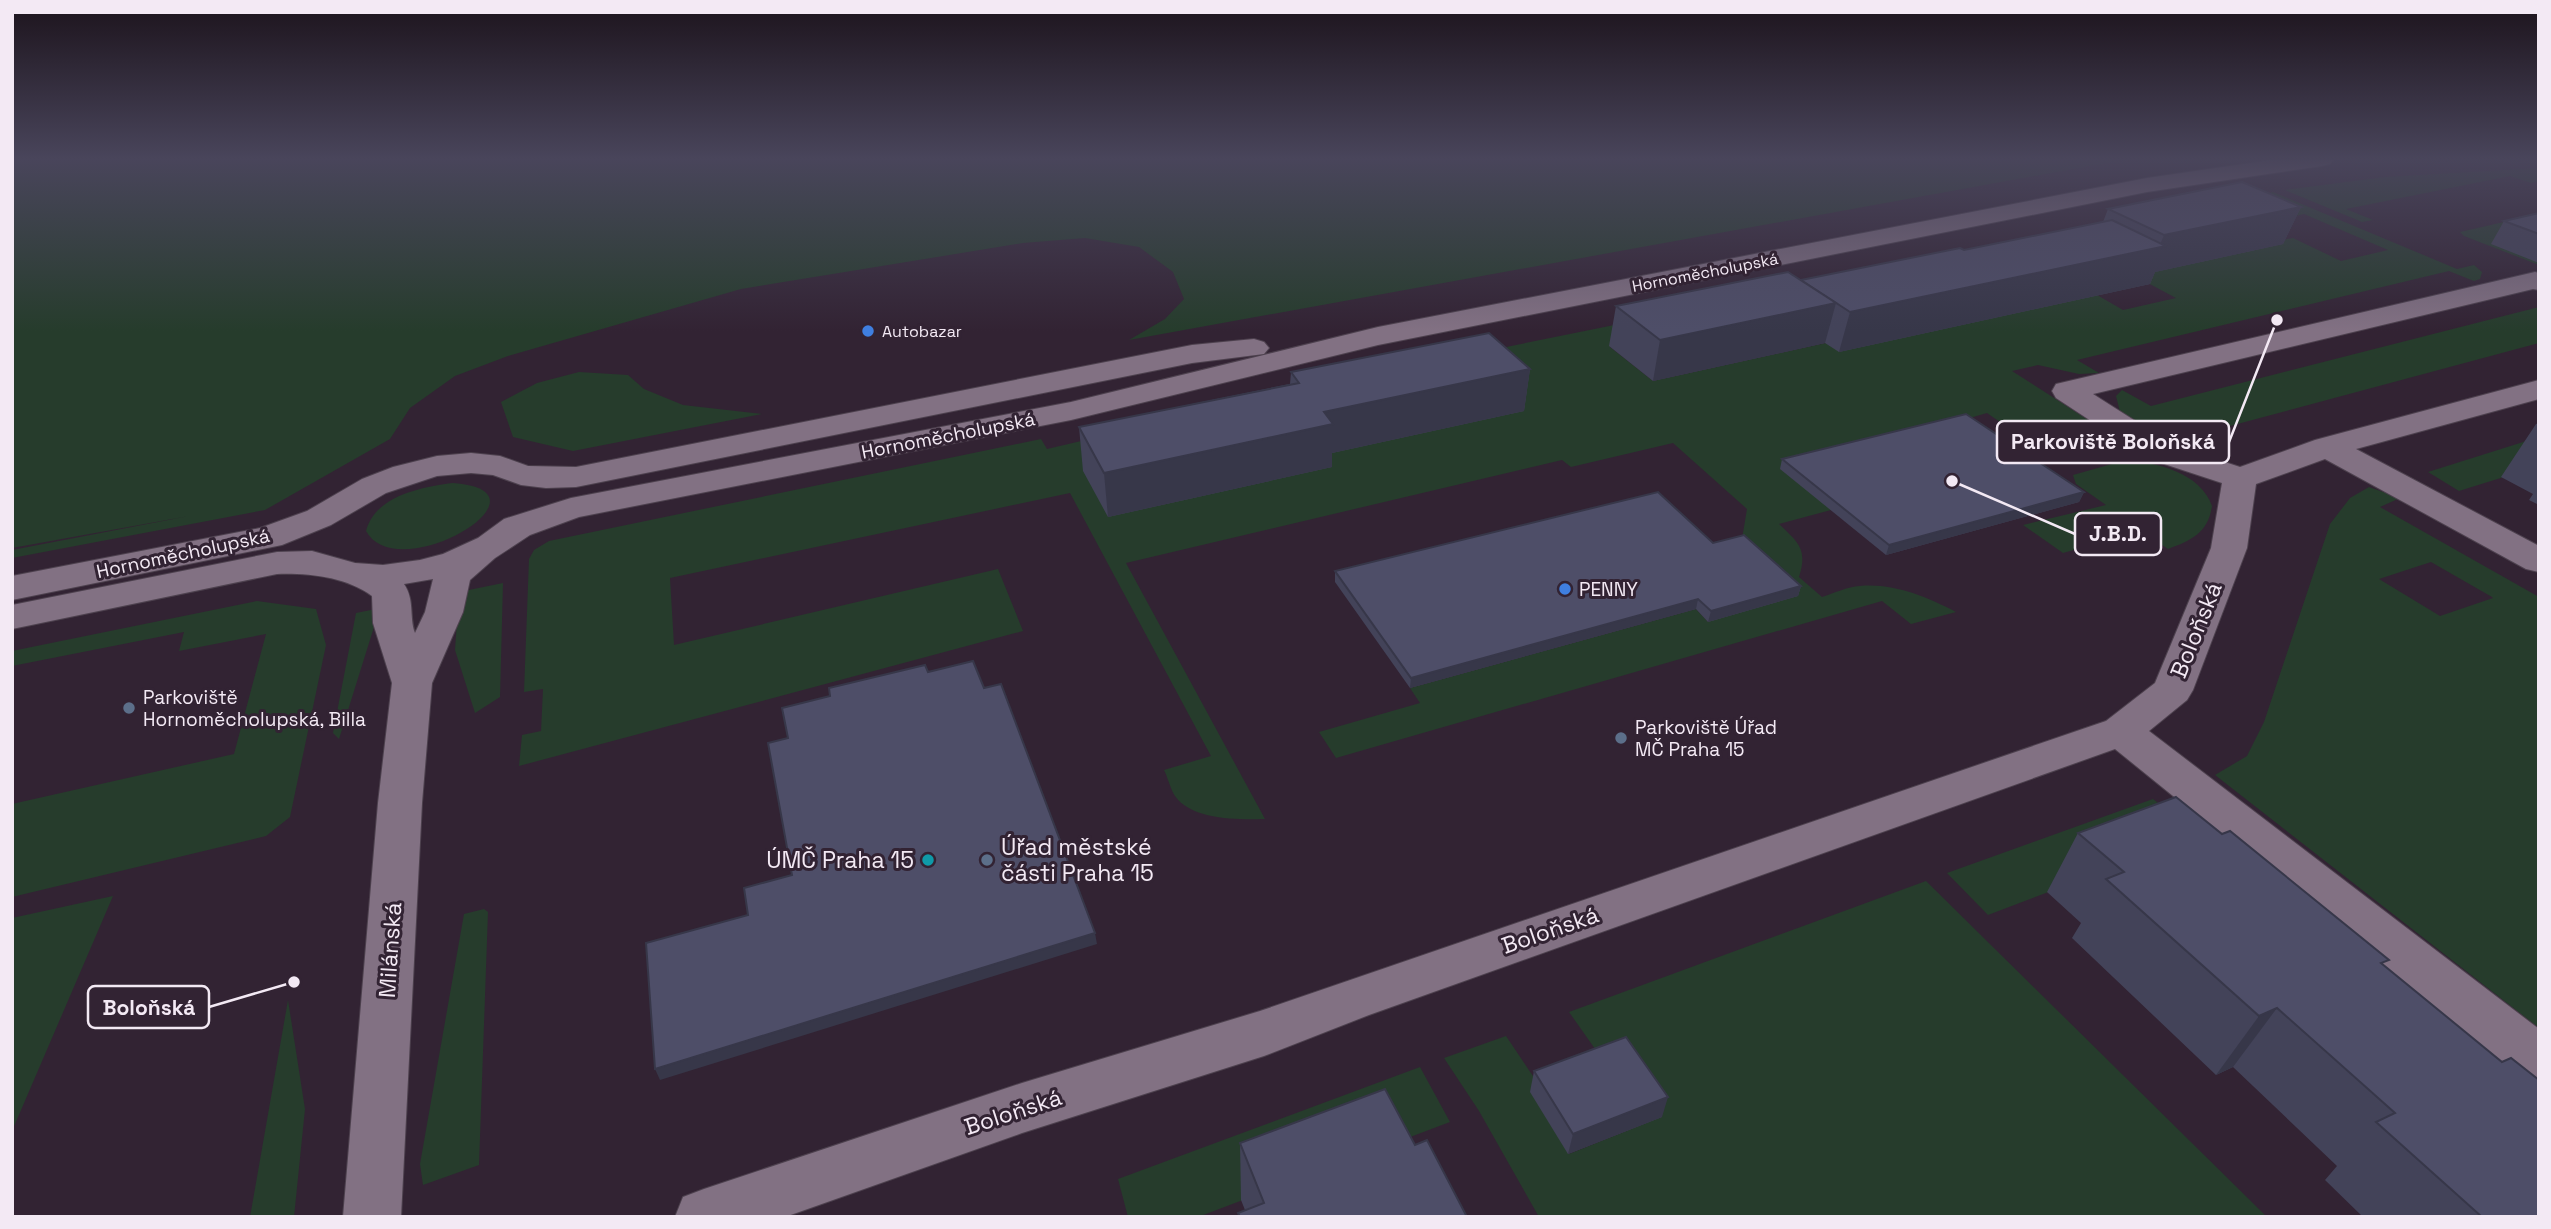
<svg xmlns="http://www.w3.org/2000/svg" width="2551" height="1229" font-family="'Space Grotesk',sans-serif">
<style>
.green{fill:#263c2c;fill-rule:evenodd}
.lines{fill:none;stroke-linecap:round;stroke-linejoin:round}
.minor-casing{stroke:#4d414e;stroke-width:2}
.tertiary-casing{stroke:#4d414e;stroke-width:2}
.minor{fill:#827183;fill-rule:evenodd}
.tertiary{fill:#827183;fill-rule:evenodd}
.wall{fill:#434359}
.shaded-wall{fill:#373749}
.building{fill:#4e4e68;stroke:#373749;stroke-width:2}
.shop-dot{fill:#3f7fe0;stroke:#322333;stroke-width:2.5}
.service-dot{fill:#5c6f8a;stroke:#322333;stroke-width:2.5}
.culture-dot{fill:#0f9aa8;stroke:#322333;stroke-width:2.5}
.labels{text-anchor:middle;stroke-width:6;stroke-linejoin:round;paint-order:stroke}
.far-street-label{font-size:16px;fill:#f3e9f4;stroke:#322333}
.far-poi-label{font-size:16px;fill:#f3e9f4;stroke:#322333;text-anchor:start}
.street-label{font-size:19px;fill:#f3e9f4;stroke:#322333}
.poi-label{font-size:19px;fill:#f3e9f4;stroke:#322333;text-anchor:start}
.near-street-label{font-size:23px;fill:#f3e9f4;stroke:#322333}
.near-poi-label{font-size:23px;fill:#f3e9f4;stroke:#322333;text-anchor:start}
.leader{fill:none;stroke:#f3e9f4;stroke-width:2.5}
.callout-dot{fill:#f3e9f4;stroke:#322333;stroke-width:2.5}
.callout{fill:#322333;stroke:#f3e9f4;stroke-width:2.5}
.callout-label{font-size:21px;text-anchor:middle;font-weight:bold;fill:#f3e9f4}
</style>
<rect width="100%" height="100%" fill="#322333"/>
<g class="green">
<polygon points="12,159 2128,159 1129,340 1165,319 1184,299 1173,272 1139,247 1085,238 1023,243 741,289 508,356 455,376 410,408 390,439 265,510 12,558 12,550 189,516 12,548"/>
<polygon points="2539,168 2539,181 2531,183 2510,176 2346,209 2373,220 2362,222 2285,190 2385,177"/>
<path d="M2273,192L2457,269L2474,265L2482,272L2480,279L2474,281L2449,271L2077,360L2099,373L2079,374L2038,365L2012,371L2104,430L2107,434L2105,438C2051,448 2032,445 1987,413L1959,421L1831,510L1779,524C1798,542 1808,549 1799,577L1822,597C1834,593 1847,587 1860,586C1894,583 1927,597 1956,612L1911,624L1882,601L1336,758L1319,732L1420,703L1410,688L1696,609L1708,622L1741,545L1747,509L1673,443L1571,467L1562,460L1126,563L1265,819C1240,820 1191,820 1175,796C1170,788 1168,778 1164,770L1211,756L1070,493L670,578L674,645L998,569L1023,631L519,766L522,735L541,731L543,689L524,692L529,559L534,550L549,541L1041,439L1047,449L1107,435L1105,428ZM2304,214L2388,250L2341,261L2293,238L2276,241L2281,244L2148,273L2144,281L2176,298L2123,310L2078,284L2245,227ZM1998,317L1826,343L1653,381L1610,347Z"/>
<polygon points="2539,214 2539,265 2464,236 2460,232"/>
<polygon points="2539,307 2539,343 2200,434 2228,453 2205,453 2169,442 2120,412 2116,396 2122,390 2151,406"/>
<polygon points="579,372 628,375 644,389 683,405 762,414 573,451 513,437 501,402 537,383"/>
<polygon points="2539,437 2539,466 2459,491 2428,472"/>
<path d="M2126,460C2156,462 2201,473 2212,506C2208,533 2192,540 2168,549L2141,531L2063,553L2023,525L2106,505L2076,484L2073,475Z"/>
<path d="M453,483C562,491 398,589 366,531C375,496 421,487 453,483Z"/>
<path d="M2369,487L2400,498L2380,507L2539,597V1028L2215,775L2247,756L2264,722L2330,524L2350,498ZM2431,562L2492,597L2493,598L2440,616L2379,579Z"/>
<polygon points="503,583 500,697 475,713 455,650 459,592"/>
<polygon points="257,601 316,609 326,645 290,817 266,836 12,897 12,804 234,754 266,634 179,651 184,632 12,666 12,651"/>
<polygon points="376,609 374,627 339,739 333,733 356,613"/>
<polygon points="2153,799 2198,835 1988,915 1947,873"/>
<polygon points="1926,881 2267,1217 1539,1217 1479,1111 1444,1058 1506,1036 1541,1088 1569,1154 1661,1117 1605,1063 1569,1012"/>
<polygon points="113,896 12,1131 12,918"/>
<polygon points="484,909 488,912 479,1165 423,1185 420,1164 464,914"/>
<polygon points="288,1000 305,1109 294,1217 250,1217"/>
<polygon points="1420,1067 1450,1122 1198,1217 1128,1217 1118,1179"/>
</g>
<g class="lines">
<defs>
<polygon id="minor" points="2535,272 2539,273 2539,290 2533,289 2093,394 2173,445 2240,467 2315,440 2539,380 2539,399 2356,449 2539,546 2539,572 2526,569 2325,459 2256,484 2247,548 2193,690 2187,700 2149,731 2539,1029 2539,1083 2520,1077 2115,749 1369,1015 1264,1056 1022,1133 785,1217 675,1217 683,1197 704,1189 1022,1083 1260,1011 2106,721 2155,683 2211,548 2222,483 2149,459 2056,398 2052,391 2056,384"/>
<g id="tertiary">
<path d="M2278,159H2334L2330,164L2322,166L2147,192L1378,345L1071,420L579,517L530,535L495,558L470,580L463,612L432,683L422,803L401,1217H343L378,803L392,683L373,623L372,596C346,577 309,573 277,574L12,629V605L277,552L312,551L355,563L383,565L420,560L443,554L478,538L504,519L571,498L1071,402L1378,327L2147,178ZM433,579L425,612L415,633C409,617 415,600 404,584Z"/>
<polygon points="1254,339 1264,342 1269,348 1264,354 1192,363 576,487 546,488 521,485 493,475 471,473 437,476 386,493 331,525 282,545 12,600 12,576 260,528 307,511 362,479 393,467 437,456 471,453 500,456 528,466 576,467 1192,345"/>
</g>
</defs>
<use href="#minor" class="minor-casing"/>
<use href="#tertiary" class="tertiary-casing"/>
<use href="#minor" class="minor"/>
<use href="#tertiary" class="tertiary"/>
</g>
<g class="wall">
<polygon points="2301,207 2283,244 2155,272 2150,284 1839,352 1825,343 1653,381 1609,346 1616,306 1801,280 1964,250 2103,222 2108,209"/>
<polygon points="2539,213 2539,263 2491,244 2504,221"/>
<polygon points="1530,369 1524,411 1332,453 1332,467 1108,517 1083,471 1079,427 1290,384 1291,372"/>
<polygon points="2539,423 2539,505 2529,500 2533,494 2501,477 2536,424"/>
<polygon points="1782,459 2084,492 2079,502 1886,555 1780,469"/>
<polygon points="1713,543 1801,586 1798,596 1708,622 1696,609 1410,688 1335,582 1335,571"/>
<polygon points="2078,833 2384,966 2539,1217 2363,1217 2325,1180 2337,1166 2233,1067 2216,1075 2072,938 2081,923 2047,892"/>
<polygon points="1534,1071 1662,1117 1568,1154 1530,1092"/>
<polygon points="1240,1143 1415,1145 1467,1217 1238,1217 1238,1213 1245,1210 1241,1200"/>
</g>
<g class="shaded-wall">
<polygon points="2301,207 2283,244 2155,272 2150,284 1839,352 1850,312 2159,247 2164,235"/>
<polygon points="1836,303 1825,343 1653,381 1660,340"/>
<polygon points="1530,369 1524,411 1332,453 1332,467 1108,517 1104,473 1324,412"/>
<polygon points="2084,492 2079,502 1886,555 1889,545"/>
<polygon points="1801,586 1798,596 1708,622 1711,611"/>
<polygon points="1698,599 1696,609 1410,688 1411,678"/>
<polygon points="1095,933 1097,944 660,1080 655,1069"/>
<polygon points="2277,1008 2233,1067 2216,1075 2259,1016"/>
<polygon points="1668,1097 1662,1117 1568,1154 1573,1134"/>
</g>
<g class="building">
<polygon points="2242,182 2301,207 2164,235 2108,209"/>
<polygon points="2539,213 2539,234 2504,221"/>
<polygon points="2112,220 2166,246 1850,312 1801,280 1960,248 1964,250"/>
<polygon points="1788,272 1836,303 1660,340 1616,306"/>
<polygon points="1489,333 1530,369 1324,412 1333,424 1104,473 1079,427 1299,383 1291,372"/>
<polygon points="1966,414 2084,492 1889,545 1782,459"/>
<polygon points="1658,492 1713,543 1744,535 1801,586 1711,611 1698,599 1411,678 1335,571"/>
<polygon points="973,661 984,688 1001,684 1095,933 655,1069 646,943 748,915 744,888 792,875 768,743 788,738 782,708 830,696 829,688 925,665 928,672"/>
<polygon points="2176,797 2222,834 2230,831 2389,960 2381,963 2502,1062 2511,1058 2539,1080 2539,1217 2482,1217 2376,1122 2395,1113 2277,1008 2259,1016 2106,879 2124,872 2078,833"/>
<polygon points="1626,1037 1668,1097 1573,1134 1534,1071"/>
<polygon points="1385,1089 1415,1145 1427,1140 1467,1217 1240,1217 1238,1213 1264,1203 1240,1143"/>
</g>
<linearGradient id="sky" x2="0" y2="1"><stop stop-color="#1c131c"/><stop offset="0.48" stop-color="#49455b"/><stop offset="1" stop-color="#49455b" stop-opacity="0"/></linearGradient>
<rect width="2551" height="331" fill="url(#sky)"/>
<g class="shop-dot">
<circle cx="868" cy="331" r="7"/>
<circle cx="1565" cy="589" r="7"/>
</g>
<g class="service-dot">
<circle cx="129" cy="708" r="7"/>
<circle cx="1621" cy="738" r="7"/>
<circle cx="987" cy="860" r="7"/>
</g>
<circle class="culture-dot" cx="928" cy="860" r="7"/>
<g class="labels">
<g class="far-street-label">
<text transform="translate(1705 272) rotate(-11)" y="6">Hornoměcholupská</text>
</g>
<g class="far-poi-label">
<text x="882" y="337">Autobazar</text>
</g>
<g class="street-label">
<text transform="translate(948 435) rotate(-11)" y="7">Hornoměcholupská</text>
<text transform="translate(183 553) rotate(-12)" y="7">Hornoměcholupská</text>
</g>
<g class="poi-label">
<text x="1579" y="596">PENNY</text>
<text x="143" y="704">Parkoviště<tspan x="143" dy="22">Hornoměcholupská, Billa</tspan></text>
<text x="1635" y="734">Parkoviště Úřad<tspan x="1635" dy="22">MČ Praha 15</tspan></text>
</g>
<g class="near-street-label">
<text transform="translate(2196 630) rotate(-68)" y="8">Boloňská</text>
<text transform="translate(1550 930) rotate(-19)" y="8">Boloňská</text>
<text transform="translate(390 950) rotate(-86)" y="8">Milánská</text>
<text transform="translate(1013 1112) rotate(-18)" y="8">Boloňská</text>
</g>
<g class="near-poi-label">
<text x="1001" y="855">Úřad městské<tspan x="1001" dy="26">části Praha 15</tspan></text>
<text x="914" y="868" text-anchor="end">ÚMČ Praha 15</text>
</g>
</g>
<path class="leader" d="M2277 320L2229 442M1952 481L2075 534M294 982L209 1007"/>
<g class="callout-dot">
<circle cx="2277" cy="320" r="7"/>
<circle cx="1952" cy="481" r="7"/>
<circle cx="294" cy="982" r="7"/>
</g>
<g class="callout">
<rect x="1997" y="421" width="232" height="42" rx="7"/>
<rect x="2075" y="513" width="86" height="42" rx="7"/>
<rect x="88" y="986" width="121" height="42" rx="7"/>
</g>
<g class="callout-label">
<text x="2113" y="449">Parkoviště Boloňská</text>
<text x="2118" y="541">J.B.D.</text>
<text x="149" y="1015">Boloňská</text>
</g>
<rect width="2551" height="1229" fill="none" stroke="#f3e9f4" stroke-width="28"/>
</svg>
